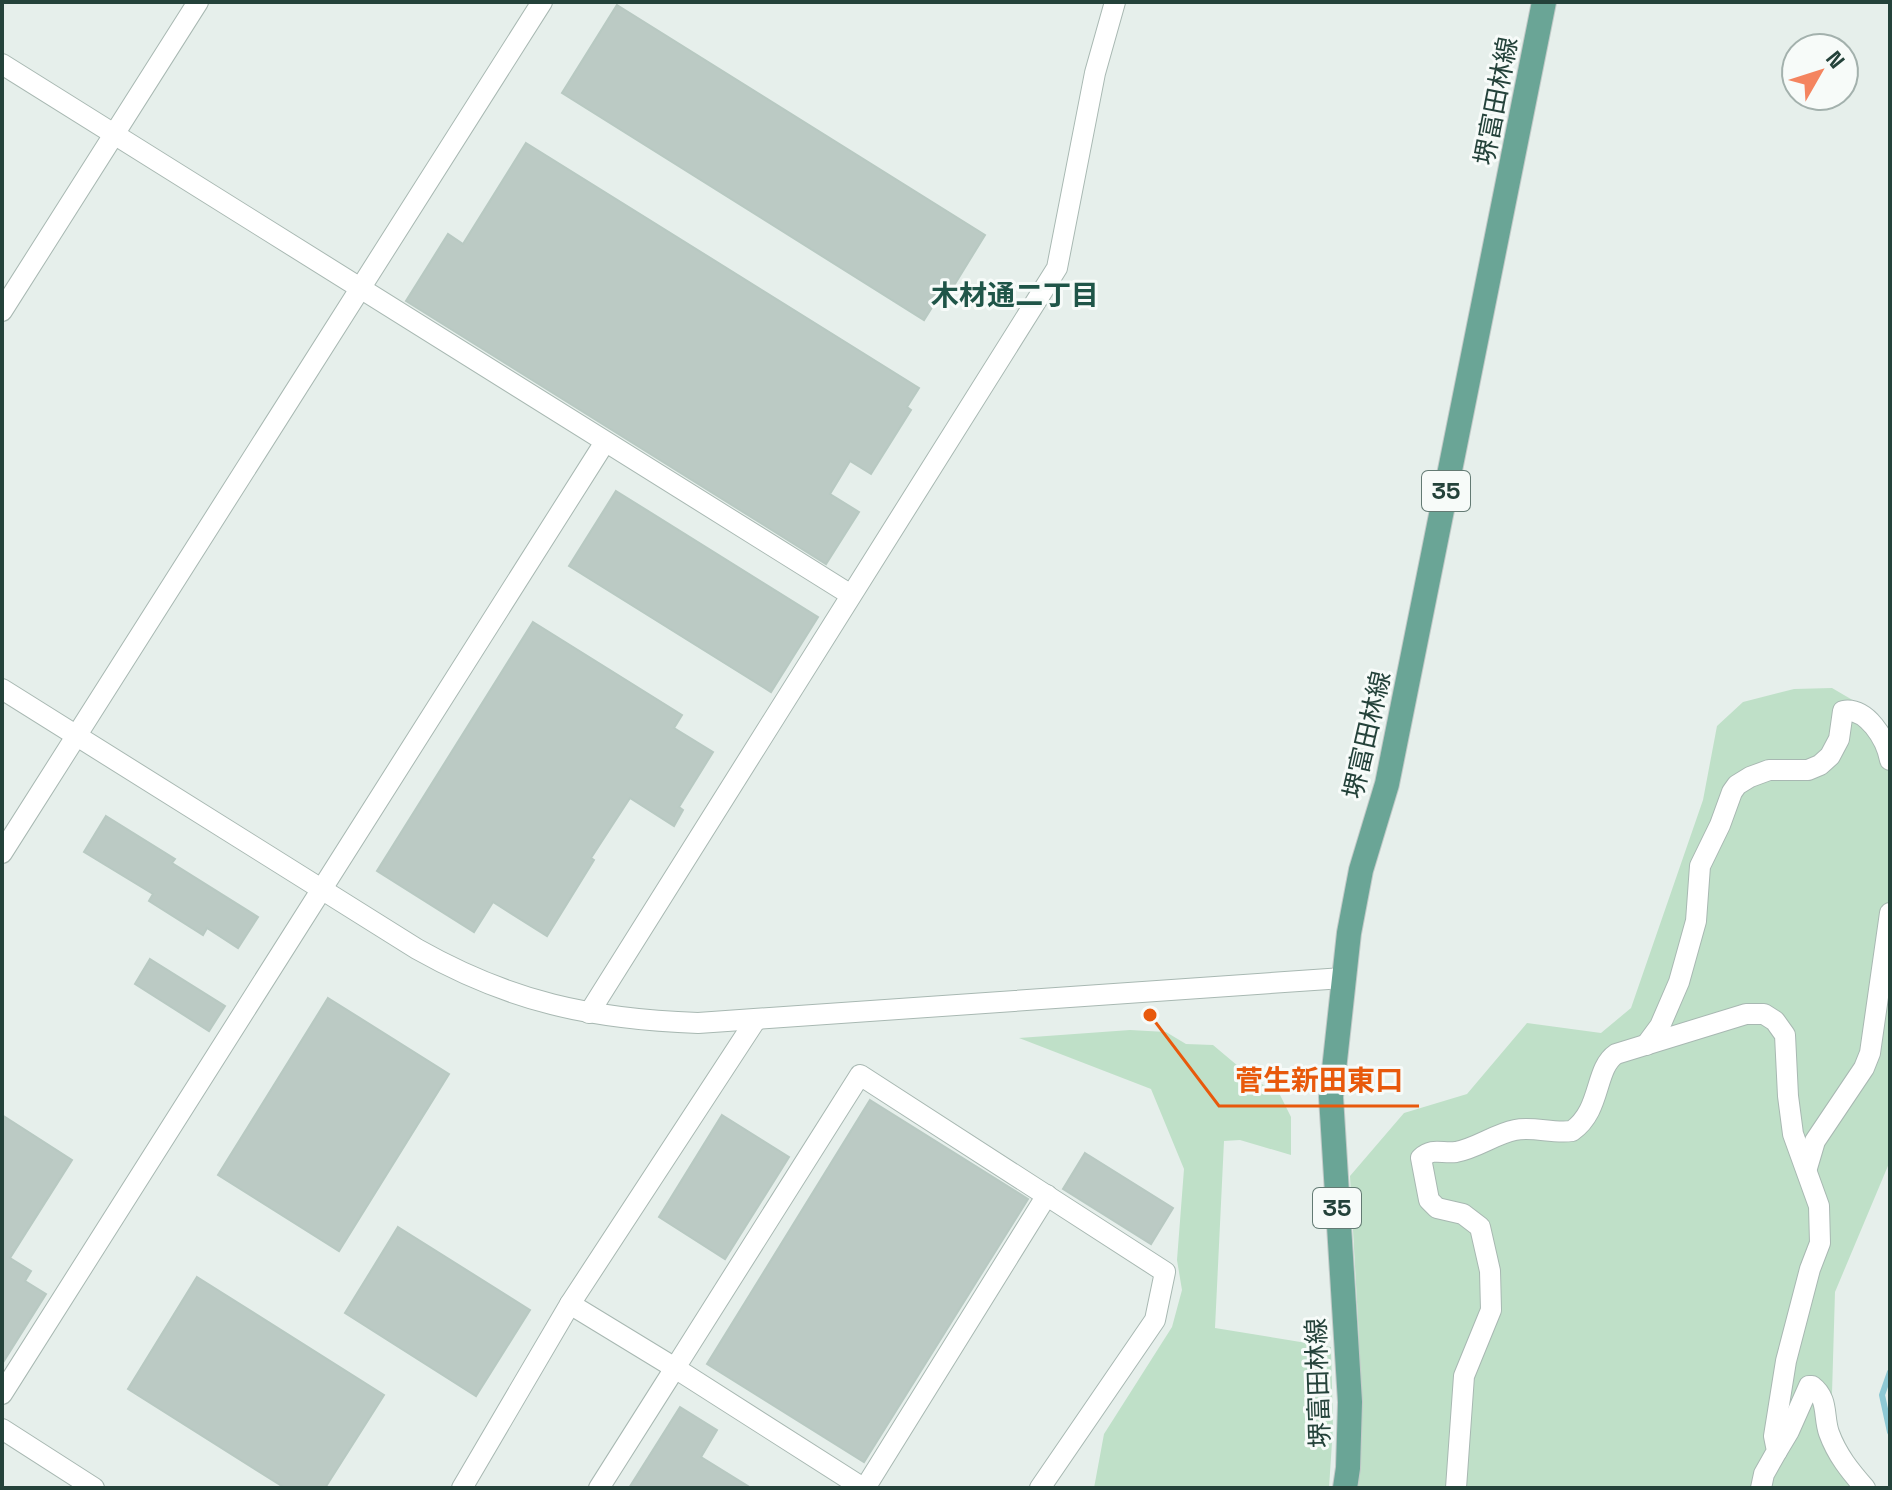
<svg xmlns="http://www.w3.org/2000/svg" width="1892" height="1490" font-family="'Space Grotesk','Noto Sans JP',sans-serif">
<style>
.green{fill:#bfe0c8}
.lines{fill:none;stroke-linecap:round;stroke-linejoin:round}
.stream{stroke:#8ec9d4;stroke-width:6}
.building{fill:#bbcac4;stroke:#b8c9c2;stroke-width:2}
.minor-casing{stroke:#a8b8b2;stroke-width:22}
.major-casing{stroke:#c2cac8;stroke-width:26}
.minor{stroke:#fff;stroke-width:20}
.major{stroke:#6aa596;stroke-width:24}
.labels{text-anchor:middle;stroke-width:6;stroke-linejoin:round;paint-order:stroke}
.shield{fill:#f7fbf9;stroke:#637a73;stroke-width:2}
.shield-label{font-size:24px;font-weight:bold;fill:#24423a}
.street-label{font-size:26px;fill:#24423a;stroke:#f7fbf9}
.neighbourhood-label{font-size:28px;font-weight:bold;fill:#1f5548;stroke:#f7fbf9}
.leader{fill:none;stroke:#e8590c;stroke-width:3}
.callout-dot{fill:#e8590c;stroke:#f7fbf9;stroke-width:3}
.callout-label{font-size:28px;text-anchor:middle;font-weight:bold;fill:#e8590c;stroke:#f7fbf9;stroke-width:6;stroke-linejoin:round;paint-order:stroke}
</style>
<rect width="100%" height="100%" fill="#e6efeb"/>
<g class="green">
<polygon points="1832,688 1873,712 1890,733 1890,1161 1835,1292 1831,1427 1847,1461 1877,1488 1351,1488 1359,1338 1350,1176 1404,1113 1467,1094 1527,1023 1601,1033 1631,1008 1703,800 1717,726 1743,702 1794,689"/>
<polygon points="1130,1030 1166,1032 1186,1044 1213,1045 1257,1082 1278,1091 1291,1117 1291,1155 1240,1140 1224,1141 1215,1328 1331,1347 1333,1427 1329,1488 1094,1488 1104,1434 1172,1327 1182,1290 1177,1260 1184,1169 1151,1089 1019,1038"/>
</g>
<g class="lines">
<polyline class="stream" points="1890,1372 1882,1395 1890,1432"/>
</g>
<g class="building">
<polygon points="617,5 985,235 942,305 936,301 924,320 562,93"/>
<polygon points="526,143 919,388 907,407 911,410 871,474 850,461 830,494 859,512 826,564 406,301 448,234 463,244"/>
<polygon points="616,491 818,617 771,692 569,566"/>
<polygon points="533,622 682,715 674,728 713,752 679,807 683,810 674,826 630,798 591,858 594,860 547,936 493,902 474,932 377,871"/>
<polygon points="106,816 175,859 172,863 258,917 238,948 207,928 203,935 149,901 153,894 84,852"/>
<polygon points="150,959 225,1006 209,1031 135,984"/>
<polygon points="328,998 449,1074 339,1251 218,1175"/>
<polygon points="870,1100 1028,1199 864,1462 707,1364"/>
<polygon points="2,1115 72,1160 10,1258 31,1271 25,1281 46,1294 2,1364"/>
<polygon points="722,1115 789,1157 725,1259 659,1217"/>
<polygon points="1085,1153 1173,1208 1151,1244 1063,1189"/>
<polygon points="398,1227 530,1310 476,1396 345,1313"/>
<polygon points="197,1277 384,1395 325,1488 285,1488 128,1389"/>
<polygon points="680,1407 717,1430 701,1457 751,1488 629,1488"/>
</g>
<g class="lines">
<defs>
<g id="minor">
<polyline points="2,64 851,595"/>
<polyline points="2,311 198,2"/>
<path d="M2,689L417,949C511,1002 591,1019 698,1023L1343,978"/>
<polyline points="2,853 542,2"/>
<polyline points="589,1013 1057,268 1095,73 1115,2"/>
<path d="M1646,1045L1660,1026L1679,982L1696,921L1700,866L1720,825L1732,792L1737,785L1750,777L1769,770H1808L1820,765L1830,756L1839,739L1843,711C1867,707 1886,739 1890,760"/>
<polyline points="1807,1168 1815,1141 1864,1068 1870,1053 1890,913"/>
<polyline points="570,1304 675,1368 599,1488"/>
<polyline points="2,1394 605,442"/>
<polyline points="2,1429 94,1488"/>
<path d="M1777,1451L1789,1431L1809,1386H1812C1829,1399 1823,1416 1829,1433C1837,1455 1850,1471 1865,1488"/>
<polyline points="462,1488 570,1304 755,1021"/>
<polyline points="863,1488 675,1368 860,1075 1165,1272 1155,1320 1040,1488"/>
<polyline points="865,1488 1047,1195"/>
<path d="M1456,1488L1464,1376L1491,1310L1490,1271L1480,1227L1463,1214L1437,1208L1429,1200L1421,1158C1433,1147 1442,1154 1456,1152C1477,1148 1495,1134 1515,1130C1533,1126 1553,1134 1572,1131C1602,1110 1594,1069 1616,1054L1746,1014H1764L1775,1021L1785,1035L1788,1096L1793,1134L1819,1206L1820,1243L1810,1269L1786,1361L1774,1436L1777,1451L1764,1474L1761,1488"/>
</g>
<polyline id="major" points="1345,1488 1348,1468 1350,1402 1331,1097 1349,933 1361,870 1387,784 1544,2"/>
</defs>
<use href="#minor" class="minor-casing"/>
<use href="#major" class="major-casing"/>
<use href="#minor" class="minor"/>
<use href="#major" class="major"/>
</g>
<g class="labels">
<g class="shield">
<rect x="1422" y="471" width="48" height="40" rx="6"/>
<rect x="1313" y="1188" width="48" height="40" rx="6"/>
</g>
<g class="shield-label">
<text x="1446" y="499">35</text>
<text x="1337" y="1216">35</text>
</g>
<g class="street-label">
<text transform="translate(1496 101) rotate(-79)" y="9">堺富田林線</text>
<text transform="translate(1367 735) rotate(-77)" y="9">堺富田林線</text>
<text transform="translate(1318 1383) rotate(-92)" y="9">堺富田林線</text>
</g>
<g class="neighbourhood-label">
<text x="1015" y="305">木材通二丁目</text>
</g>
</g>
<path class="leader" d="M1150 1015L1219 1106H1419"/>
<circle class="callout-dot" cx="1150" cy="1015" r="8"/>
<g class="callout-label">
<text x="1319" y="1090">菅生新田東口</text>
</g>
<rect width="1892" height="1490" fill="none" stroke="#24423a" stroke-width="8"/>
<g transform="translate(1820 72) rotate(51)"><circle r="38" fill="#f7fbf9" stroke="#a3b1ad" stroke-width="2"/>
<path d="M0-6L14 30L0 20L-14 30Z" fill="#f4845f"/>
<text y="-12" font-size="22" font-weight="bold" text-anchor="middle" fill="#24423a">N</text>
</g>
</svg>
